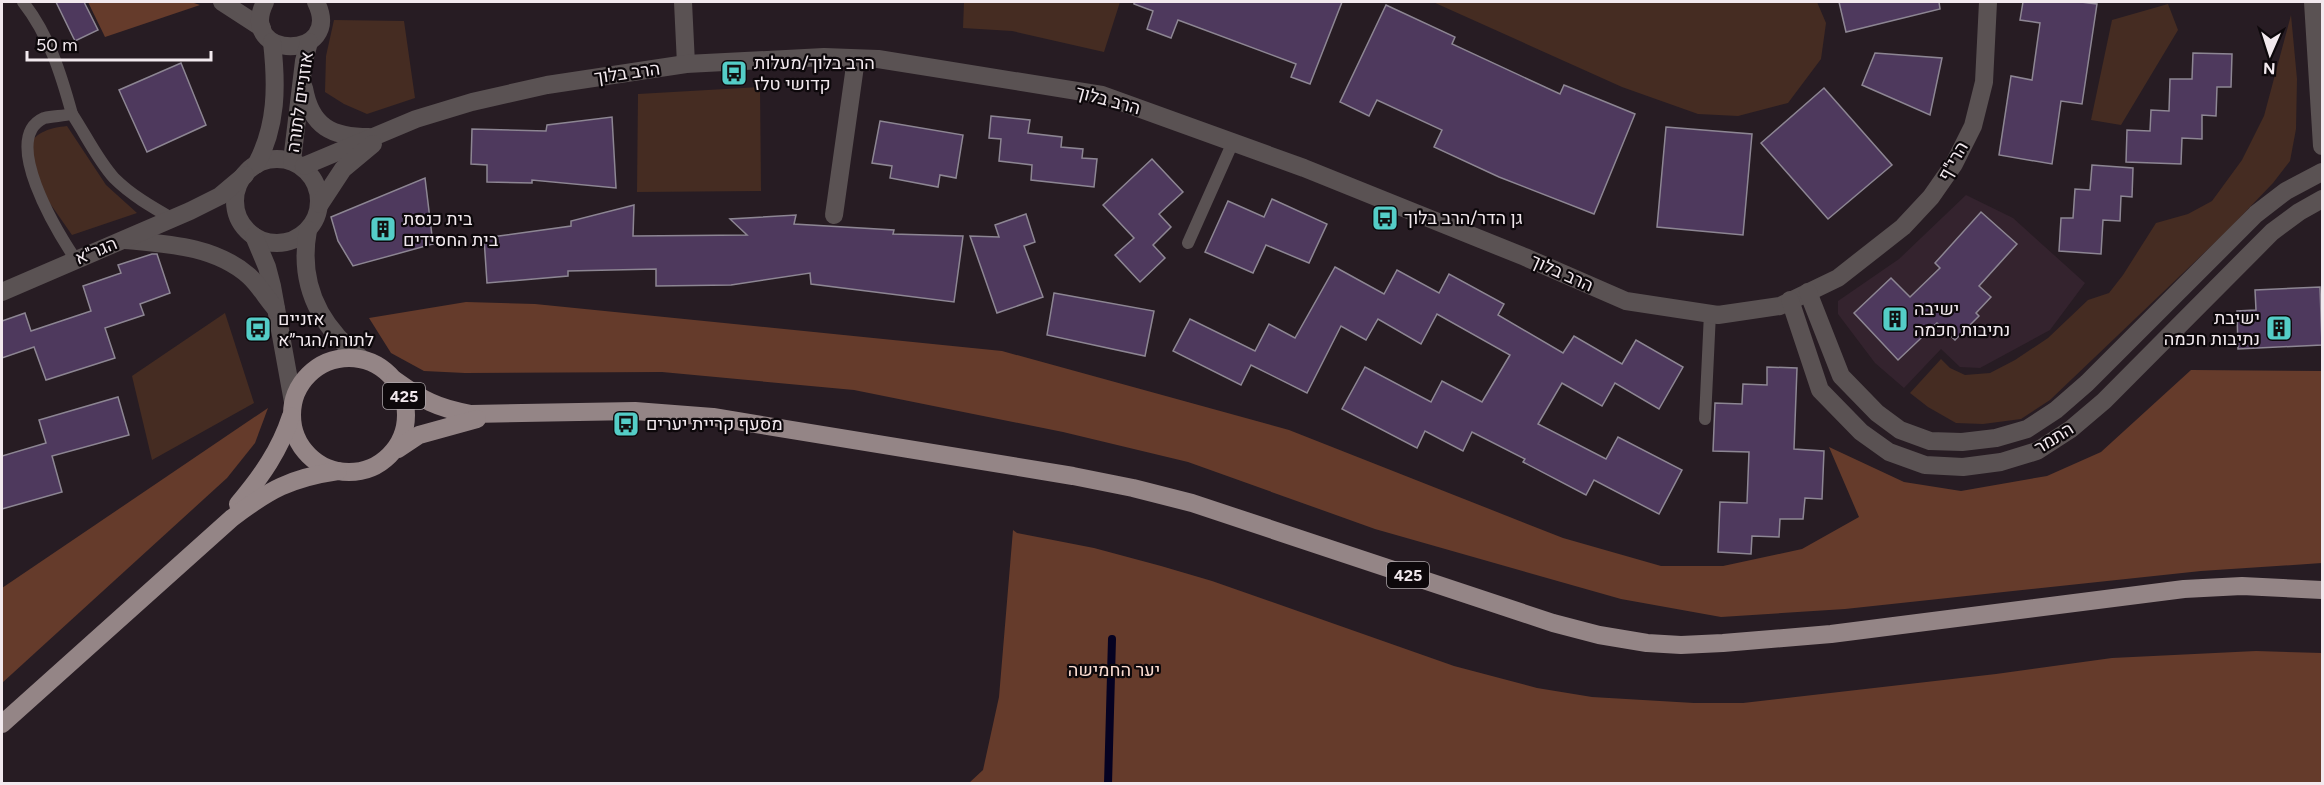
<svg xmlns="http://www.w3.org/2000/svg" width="2324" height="785" font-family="Figtree,Heebo,sans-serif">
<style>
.built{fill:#34232e}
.green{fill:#452c22}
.forest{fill:#653b2b}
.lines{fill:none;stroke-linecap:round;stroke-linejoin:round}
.stream{stroke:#060221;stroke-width:8}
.building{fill:#4e395d;stroke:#8d8693;stroke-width:1.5}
.lane{stroke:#5a5253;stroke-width:12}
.street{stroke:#5a5253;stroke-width:18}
.primary{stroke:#948586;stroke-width:18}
.labels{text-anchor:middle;stroke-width:4.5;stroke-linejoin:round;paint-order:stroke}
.shield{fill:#0d080b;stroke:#ada6aa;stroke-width:1.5}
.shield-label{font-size:16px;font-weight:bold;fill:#f2e9ee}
.poi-label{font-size:18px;fill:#f2e9ee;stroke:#0d080b;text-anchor:start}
.street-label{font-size:18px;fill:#f2e9ee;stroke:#0d080b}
.park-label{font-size:18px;fill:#fbdcd1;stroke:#0d080b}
</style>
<rect width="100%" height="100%" fill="#271c23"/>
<polygon class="built" points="1966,195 2013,218 2085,283 2050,330 1980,368 1960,367 1941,349 1904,388 1875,363 1838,314 1838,301 1899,259"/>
<g class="green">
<polygon points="964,2 1120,2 1104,52 1012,31 963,28"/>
<polygon points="1433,2 1817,2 1826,23 1821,59 1788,103 1738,116 1698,114 1622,87"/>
<polygon points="2168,4 2178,30 2121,125 2091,120 2112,20"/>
<polygon points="2291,15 2297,79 2296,129 2290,161 2273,183 2226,232 2050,400 2021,419 1983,424 1956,423 1928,407 1910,393 1941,359 1950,368 1965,375 1990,373 2015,360 2048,338 2088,300 2109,293 2123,275 2156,223 2188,214 2212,201 2242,160 2264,116"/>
<polygon points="334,20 404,21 415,98 367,114 344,104 325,92 326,56"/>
<polygon points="760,87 761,191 637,192 638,94"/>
<path d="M67,126L106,185L137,213L72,235L40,189L28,146C38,131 50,128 67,126Z"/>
<polygon points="225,313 254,403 152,460 132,376"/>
</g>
<g class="forest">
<polygon points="88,2 191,2 200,5 105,37"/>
<polygon points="466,302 535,304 1002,351 1289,430 1563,538 1661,566 1723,566 1802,549 1859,517 1829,447 1904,482 1961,491 2047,476 2101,452 2191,370 2322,371 2322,563 2201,571 1845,609 1721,617 1621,599 1375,529 1188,462 1063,432 854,390 662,372 465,373 424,371 391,353 369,318"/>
<polygon points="268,408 255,443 227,478 2,683 2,588"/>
<polygon points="1013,530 1017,533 1094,548 1161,566 1212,581 1454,666 1537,688 1592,697 1694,703 1743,703 1996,674 2112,658 2256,651 2322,653 2322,783 969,783 983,770 999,697"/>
</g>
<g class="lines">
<polyline class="stream" points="1108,784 1112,639"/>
</g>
<g class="building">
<polygon points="56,2 84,2 98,30 75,41"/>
<polygon points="1134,2 1342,2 1310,84 1291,77 1296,64 1178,20 1171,38 1147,29 1153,11 1134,4"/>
<polygon points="1839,2 1939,2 1940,9 1846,32"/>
<polygon points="2023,2 2081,2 2097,4 2082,104 2061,101 2052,164 1999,155 2011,76 2032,80 2040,23 2020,20"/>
<polygon points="1386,5 1455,37 1452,44 1560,94 1564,85 1635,114 1594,214 1499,177 1434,147 1442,130 1377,100 1369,116 1340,102"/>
<polygon points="1875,53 1942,58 1930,115 1862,85"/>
<polygon points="2193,53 2232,54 2231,87 2217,87 2216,116 2202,115 2202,139 2182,138 2181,164 2126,162 2127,130 2150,131 2151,110 2169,111 2170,79 2192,79"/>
<polygon points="181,63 206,125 147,152 119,90"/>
<polygon points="1824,88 1892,165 1828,219 1761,143"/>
<polygon points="991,116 1030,120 1028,133 1062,137 1061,147 1083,149 1082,158 1097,159 1094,187 1031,180 1032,165 999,161 1001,139 989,138"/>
<polygon points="612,117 616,188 532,180 532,183 487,182 487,165 471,164 472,129 546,131 547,125"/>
<polygon points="880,121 963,135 956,178 940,175 938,187 890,178 892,166 872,163"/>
<polygon points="1666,127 1752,134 1743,235 1657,227"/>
<polygon points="1152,159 1183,192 1159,214 1171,227 1153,245 1165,258 1140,282 1115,255 1134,238 1103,205"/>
<polygon points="2092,165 2133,168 2132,197 2121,196 2120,221 2103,220 2101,254 2059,251 2061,218 2073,218 2075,189 2090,190"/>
<polygon points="425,178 433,244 353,266 338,241 331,217"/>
<polygon points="1272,199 1327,224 1309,263 1266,245 1253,273 1205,252 1228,201 1264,217"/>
<polygon points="634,205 633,236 747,235 730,219 796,215 794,224 894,230 893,234 963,236 954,302 811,284 810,273 731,285 656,286 656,269 568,271 568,276 487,283 484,238 571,226 571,221"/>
<polygon points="1981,212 2017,244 1979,286 1991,297 1976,313 1979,316 1955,340 1937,323 1898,360 1854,313 1891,278 1910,297 1940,268 1935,263"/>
<polygon points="1026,214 1035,242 1024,246 1043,297 997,313 970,236 999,237 995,225"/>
<polygon points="152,254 157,254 170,293 140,304 144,315 105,328 115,358 46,380 34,347 2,358 2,321 25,313 31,331 91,311 83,286 121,273 118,265"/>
<polygon points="1335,267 1384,294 1397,270 1439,293 1449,274 1504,304 1498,315 1563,353 1574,336 1622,364 1636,340 1683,367 1659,409 1615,383 1602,406 1562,383 1538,424 1606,459 1618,437 1682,470 1659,514 1594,480 1586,495 1523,462 1525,459 1472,432 1463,451 1425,431 1417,448 1342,409 1365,367 1431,402 1442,381 1482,402 1510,355 1437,314 1421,344 1378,319 1366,340 1341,326 1307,393 1251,365 1241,385 1173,351 1190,319 1255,351 1269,324 1295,338"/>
<polygon points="2320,287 2322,345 2238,349 2237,311 2256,310 2255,290"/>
<polygon points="1054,293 1154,311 1145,356 1047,335"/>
<polygon points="1767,367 1797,368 1794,449 1824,451 1822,499 1805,498 1803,519 1780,519 1779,537 1752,536 1751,554 1718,552 1720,502 1747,503 1749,452 1713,451 1715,403 1742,404 1743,384 1767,385"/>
<polygon points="118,397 129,435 52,456 62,492 2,509 2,456 46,443 39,420"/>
</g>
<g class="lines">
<g class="lane">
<path d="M23,2C49,35 61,74 72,114"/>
<polyline points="1188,243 1233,142"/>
<path d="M76,260C56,230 0,138 44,118C53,116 63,116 72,114C86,135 97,159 114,178C131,195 152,207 173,219"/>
<polyline points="1705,419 1710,313"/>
</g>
<g class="street">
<polyline points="222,2 262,28"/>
<path d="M265,2C236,61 345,61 316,2"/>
<polyline points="683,2 686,64"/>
<polyline points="2313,2 2322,146"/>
<path d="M304,88C311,127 332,137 369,137"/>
<circle cx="277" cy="201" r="42"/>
<polyline points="292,161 304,61 309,42"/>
<path d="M256,165C277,126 277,86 272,42"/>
<polyline points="304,166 416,119 472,102 547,85 686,64 824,57 878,59 1102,95 1304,168 1525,257 1626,301 1718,315 1780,306 1838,278 1903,227 1931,197 1954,164 1973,126 1984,82 1988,2"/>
<polyline points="320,204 343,169 373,144"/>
<polyline points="834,215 856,59"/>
<path d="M308,230C298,284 319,326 362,359"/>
<polyline points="254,236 267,267 272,286 293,402"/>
<path d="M125,240C168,244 215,246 249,276C259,285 267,299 276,309"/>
<polyline points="2,292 190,211 220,196 245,175"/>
<polyline points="1808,292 1841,376 1877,413 1900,430 1930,441 1962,442 1996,438 2027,429 2056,410 2087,383 2256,214 2286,191 2322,172"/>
<polyline points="1790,300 1820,390 1861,432 1889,452 1925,465 1963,467 2001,462 2037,451 2071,429 2104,401 2272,232 2299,212 2322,199"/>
</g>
<g class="primary">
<circle cx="349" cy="415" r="57"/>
<path d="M395,380C423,400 436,408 471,414L635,411L713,417L1073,476L1133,488L1192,503L1553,623L1599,635L1647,643L1681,645L1723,643L1831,634L2184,589L2242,586L2322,590"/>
<polyline points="398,449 419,435 477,419"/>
<path d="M238,504C261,477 280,450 291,416"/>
<path d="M2,724L232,518C269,490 290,478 338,471"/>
</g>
</g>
<defs>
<symbol id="bus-square" viewBox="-11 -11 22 22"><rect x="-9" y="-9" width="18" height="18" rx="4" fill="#54cdc7" stroke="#0d080b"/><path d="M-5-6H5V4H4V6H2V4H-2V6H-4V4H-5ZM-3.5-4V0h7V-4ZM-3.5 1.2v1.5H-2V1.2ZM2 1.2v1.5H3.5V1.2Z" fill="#111"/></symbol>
<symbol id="building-square" viewBox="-11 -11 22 22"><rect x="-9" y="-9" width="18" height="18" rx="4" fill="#54cdc7" stroke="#0d080b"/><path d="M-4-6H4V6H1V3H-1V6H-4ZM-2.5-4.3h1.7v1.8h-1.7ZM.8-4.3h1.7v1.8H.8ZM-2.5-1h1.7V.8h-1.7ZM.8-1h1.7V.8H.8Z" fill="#111"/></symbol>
</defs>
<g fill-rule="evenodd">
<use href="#bus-square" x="719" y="58" width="30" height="30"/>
<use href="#bus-square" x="1370" y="203" width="30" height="30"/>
<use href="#building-square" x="368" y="214" width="30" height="30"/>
<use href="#building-square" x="1880" y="304" width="30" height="30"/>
<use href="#building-square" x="2264" y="313" width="30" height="30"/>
<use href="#bus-square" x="243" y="314" width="30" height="30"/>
<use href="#bus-square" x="611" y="409" width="30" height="30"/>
</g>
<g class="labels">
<g class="shield">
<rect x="383" y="383" width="42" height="26" rx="4.5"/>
<rect x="1387" y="562" width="42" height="26" rx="4.5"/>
</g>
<g class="shield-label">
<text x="404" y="402">425</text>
<text x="1408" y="581">425</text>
</g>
<g class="poi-label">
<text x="754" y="69">הרב בלוך/מעלות<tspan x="754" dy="21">קדושי טלז</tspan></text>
<text x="1404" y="224">גן הדר/הרב בלוך</text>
<text x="403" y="225">בית כנסת<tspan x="403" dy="21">בית החסידים</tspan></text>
<text x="1914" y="315">ישיבה<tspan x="1914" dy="21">נתיבות חכמה</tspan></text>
<text x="2260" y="324" text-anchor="end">ישיבת<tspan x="2260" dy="21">נתיבות חכמה</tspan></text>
<text x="278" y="325">אזניים<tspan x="278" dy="21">לתורה/הגר״א</tspan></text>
<text x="646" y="430">מסעף קריית יערים</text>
</g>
<g class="street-label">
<text transform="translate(627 73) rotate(-8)" y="6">הרב בלוך</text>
<text transform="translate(1108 100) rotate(15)" y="6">הרב בלוך</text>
<text transform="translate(300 102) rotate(-82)" y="6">אוזניים לתורה</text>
<text transform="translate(1953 161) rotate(-60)" y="6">הרי"ף</text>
<text transform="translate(96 251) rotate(-23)" y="6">הגר"א</text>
<text transform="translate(1562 273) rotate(24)" y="6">הרב בלוך</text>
<text transform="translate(2054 438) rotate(-32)" y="6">התמר</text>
</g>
<g class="park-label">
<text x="1114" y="676">יער החמישה</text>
</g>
</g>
<rect width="2324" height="785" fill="none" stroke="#f2e9ee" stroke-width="6"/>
<g transform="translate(2270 54) rotate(183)" stroke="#0d080b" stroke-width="4.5" paint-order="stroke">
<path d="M0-4.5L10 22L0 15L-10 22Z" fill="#f2e9ee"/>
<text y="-9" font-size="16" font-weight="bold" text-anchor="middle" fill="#f2e9ee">N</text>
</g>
<path d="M27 51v9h184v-9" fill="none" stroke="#f2e9ee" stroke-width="3"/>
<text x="36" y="51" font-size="18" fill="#f2e9ee" stroke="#0d080b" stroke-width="4.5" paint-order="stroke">50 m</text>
</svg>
